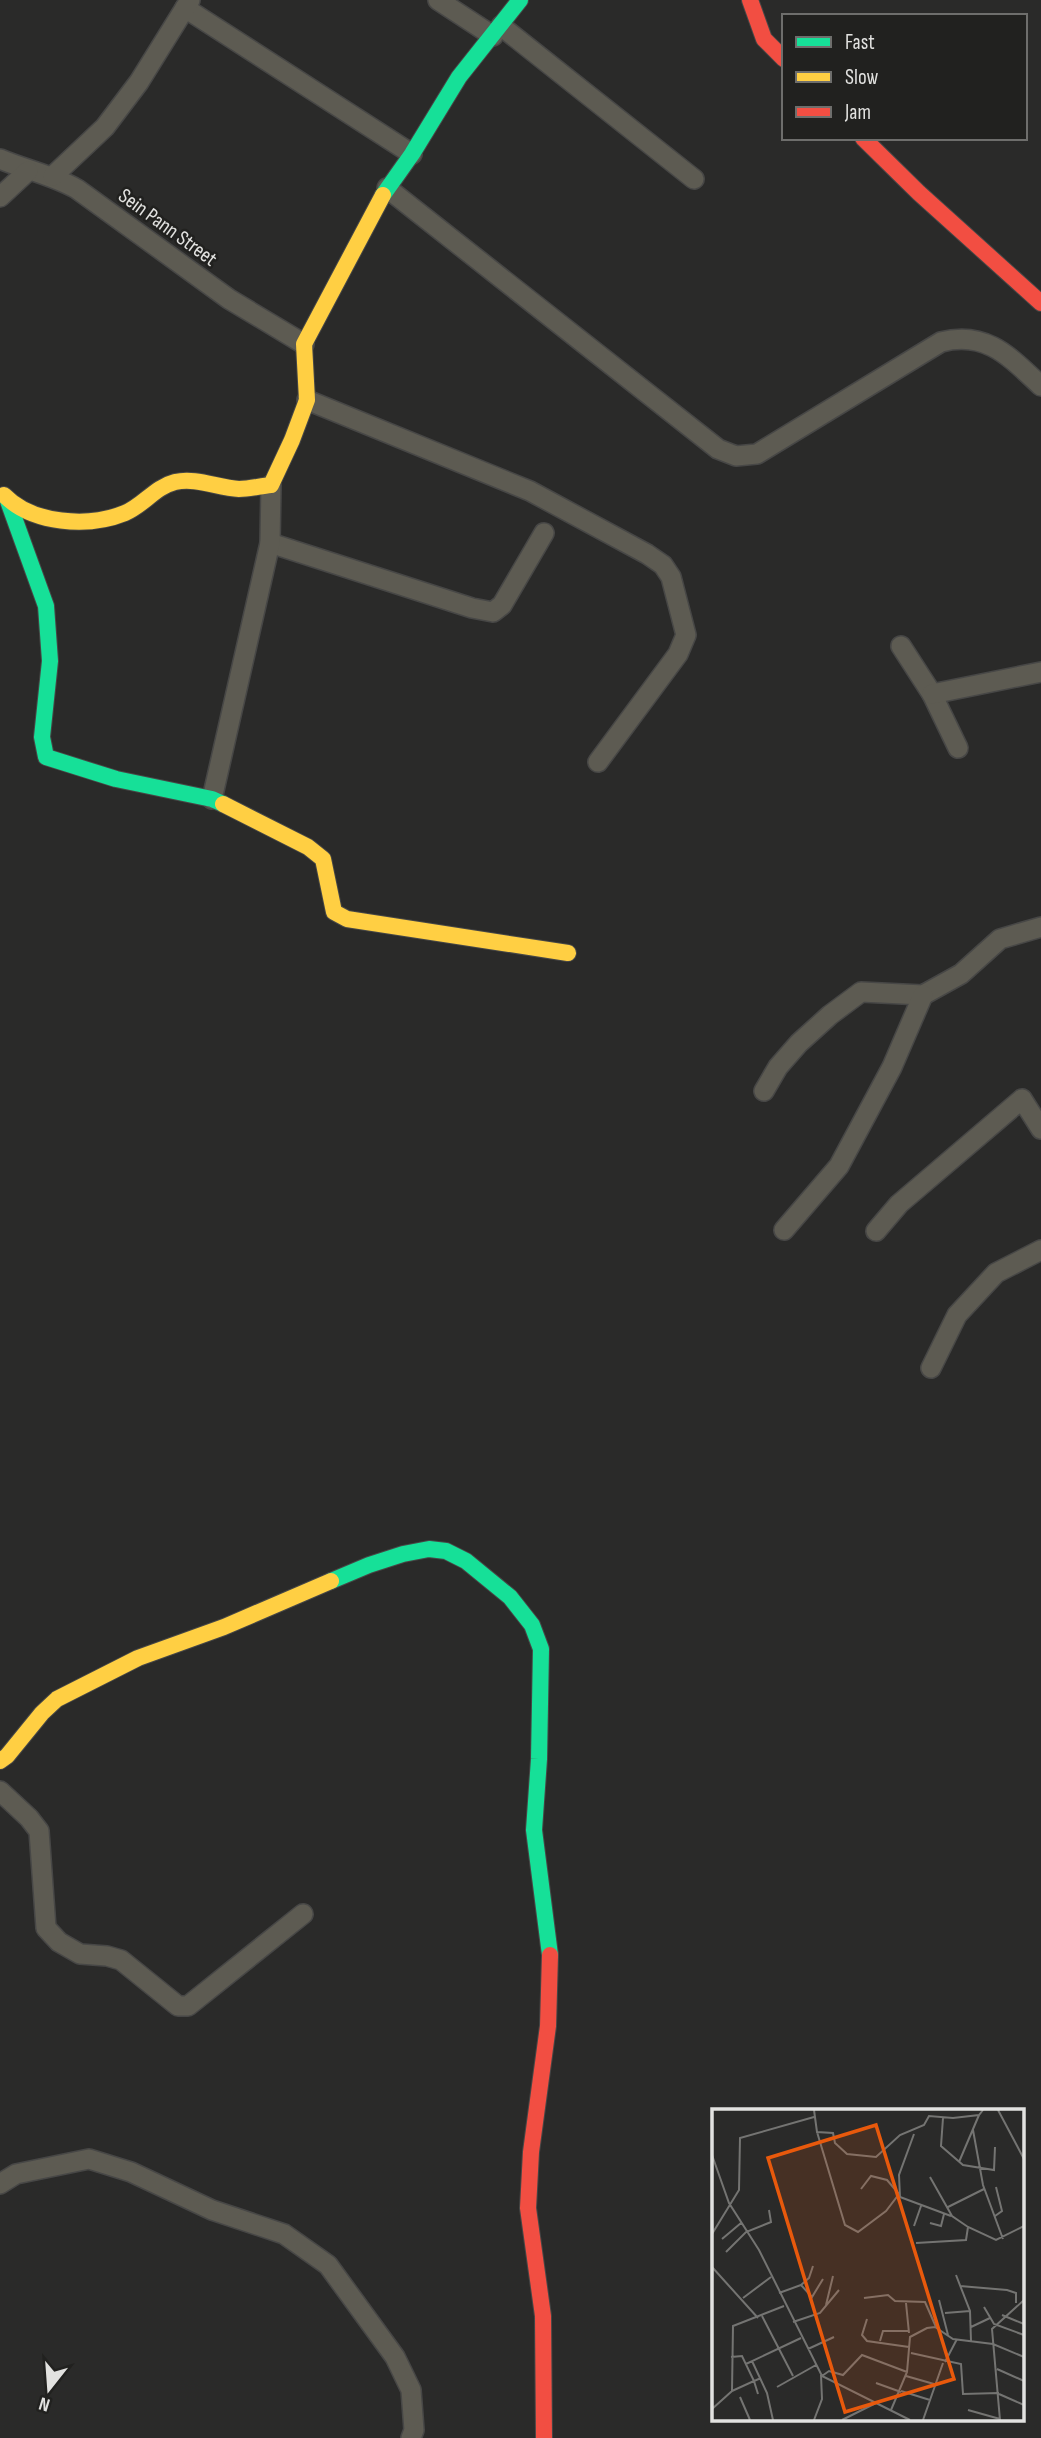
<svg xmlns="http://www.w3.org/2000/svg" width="1041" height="2438" font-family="'Sofia Sans Condensed',sans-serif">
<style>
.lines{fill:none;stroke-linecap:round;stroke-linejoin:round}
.street-casing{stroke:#474746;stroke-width:22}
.fast-casing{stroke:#474746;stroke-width:18}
.slow-casing{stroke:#474746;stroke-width:18}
.jam-casing{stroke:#474746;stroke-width:18}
.street{stroke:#5d5b52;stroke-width:19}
.fast{stroke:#16e098;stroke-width:16}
.slow{stroke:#ffcf43;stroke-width:16}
.jam{stroke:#f24e42;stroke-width:16}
.labels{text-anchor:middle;stroke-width:5;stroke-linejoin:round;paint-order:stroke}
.street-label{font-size:21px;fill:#e2e2e0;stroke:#21211f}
.inset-road{fill:none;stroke:#747472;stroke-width:2}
.view{fill:#e8590c;fill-opacity:0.15;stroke:#e8590c;stroke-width:3.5}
.inset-edge{fill:none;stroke:#e2e2e0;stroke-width:3.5}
</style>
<rect width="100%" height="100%" fill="#2a2a29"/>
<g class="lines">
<defs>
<g id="street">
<polyline points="438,0 493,36"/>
<polyline points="185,8 412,154"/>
<polyline points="501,26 694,179"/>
<path d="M0,159C26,170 52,175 77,189L229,299L304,344"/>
<polyline points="53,176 105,127 139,82 190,0"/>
<path d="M387,188L718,449L736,456L757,454L941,342C986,330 1010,357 1041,386"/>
<polyline points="0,197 28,171"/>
<polyline points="307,400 530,491 647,554 663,565 671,577 686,635 678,654 598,762"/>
<polyline points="270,543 472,608 493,612 502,605 544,533"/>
<polyline points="901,646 932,694 958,748"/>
<polyline points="932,694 1041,672"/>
<polyline points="212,799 270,543 271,485"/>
<polyline points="764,1091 778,1067 799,1043 830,1015 861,992 923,995 961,974 1000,939 1041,927"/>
<polyline points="784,1230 839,1166 892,1067 923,995"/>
<polyline points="876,1231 899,1204 1022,1099 1041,1129"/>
<polyline points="931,1368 957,1315 996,1273 1041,1250"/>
<polyline points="0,1791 29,1818 39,1831 46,1928 59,1942 80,1954 107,1956 121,1960 178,2006 188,2006 303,1914"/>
<polyline points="0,2184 16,2174 89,2159 131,2172 212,2210 284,2234 328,2265 395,2357 411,2390 414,2430 411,2438"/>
</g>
<g id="fast">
<polyline points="383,195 412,154 459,77 520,0"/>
<polyline points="8,501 46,606 50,661 42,737 46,757 116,779 212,799 223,804"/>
<polyline points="331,1581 369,1565 403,1554 429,1549 446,1551 466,1561 510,1597 532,1625 541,1649 539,1759 534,1830 550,1955"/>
</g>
<g id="slow">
<path d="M4,495C32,524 88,528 125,513C144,505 155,487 175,482C196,477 218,488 239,489C250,489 260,486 271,485L292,440L307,400L304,344L383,195"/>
<polyline points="223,804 308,847 323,859 334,912 347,919 568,953"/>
<polyline points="0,1761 7,1756 42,1713 57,1699 138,1658 224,1627 331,1581"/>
</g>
<g id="jam">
<polyline points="750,0 764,39 784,59"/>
<polyline points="863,138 919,193 1041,303"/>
<polyline points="544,2438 543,2316 528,2208 531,2152 548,2026 550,1955"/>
</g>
</defs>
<use href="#street" class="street-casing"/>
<use href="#fast" class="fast-casing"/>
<use href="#slow" class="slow-casing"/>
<use href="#jam" class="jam-casing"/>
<use href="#street" class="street"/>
<use href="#fast" class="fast"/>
<use href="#slow" class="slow"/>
<use href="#jam" class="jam"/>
</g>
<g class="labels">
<g class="street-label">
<text transform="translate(168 227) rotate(36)" y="7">Sein Pann Street</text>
</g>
</g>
<g transform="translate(712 2109)">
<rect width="312" height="312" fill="#2a2a29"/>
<path class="inset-road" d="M102,1L105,23L121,24L123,34L135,45L164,48L188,26L212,16L217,7L241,9L267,6L271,1M286,1L312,50M231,9L229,37L251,56L282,61L283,38M261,21L271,76L291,130M105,23L133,116L146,123L174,102L187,85L175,71L159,67L149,80M202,25L187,66L188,88L239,107M0,46L17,94L47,141L110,267L198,311M247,53L267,6M218,68L240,107L256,118L284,131L312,117M236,98L272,80M283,107L290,102L284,78M218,114L229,117L232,105M202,117L209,97M0,125L27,81L28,29L102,8M10,130L29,114M204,134L254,131L256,118M14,143L34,123L59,113L57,101M0,158L46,209M244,166L258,202L259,232M89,176L97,169L101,157M248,177L295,181L304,184V194M67,184L89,176L100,188L111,170M31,189L59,168M152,189L176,186L183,192L213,193L224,218M227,191L236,226M194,194L197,224M114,196L121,167M272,198L282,215L312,226M233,204L258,202M290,206L312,215M50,207L81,267M155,210L150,226L155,232L197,238M81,213L108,204L127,181M259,218L278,209M168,232L171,222H196M96,240L122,228M199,244L249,255L251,285L287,284M19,248L30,247L42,272L20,282M40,252L55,284L61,311M233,253L245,230M34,255L89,229M285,260L312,272M110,267L117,262L131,266L150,246L195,263M194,267L222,275M164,274L189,283M65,278L104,256M189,282L218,291M46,285L42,272L49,269M287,285L312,296M28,288L38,311M0,300L20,282L21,217L72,197M179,301L195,263L198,228L215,219L223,218L241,230L281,235L312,248M256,301L288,310M102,311L110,290L109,266M130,311L164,294M211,311L231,254M288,311L280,220L312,191"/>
<path class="view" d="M164,16L242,270L133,303L56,49Z"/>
<rect width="312" height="312" class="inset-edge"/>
</g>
<rect x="782" y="14" width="245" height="126" fill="#21211f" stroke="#6e6e6c" stroke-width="2"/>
<rect x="796" y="37" width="35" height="10" fill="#16e098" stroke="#6e6e6c" stroke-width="2"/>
<text x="845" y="49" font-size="21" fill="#e2e2e0">Fast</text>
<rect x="796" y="72" width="35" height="10" fill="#ffcf43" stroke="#6e6e6c" stroke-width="2"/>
<text x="845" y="84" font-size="21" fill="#e2e2e0">Slow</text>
<rect x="796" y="107" width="35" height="10" fill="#f24e42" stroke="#6e6e6c" stroke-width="2"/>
<text x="845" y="119" font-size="21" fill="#e2e2e0">Jam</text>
<g transform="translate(49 2389) rotate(197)" stroke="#21211f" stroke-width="5" paint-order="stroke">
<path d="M0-5L12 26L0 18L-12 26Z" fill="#e2e2e0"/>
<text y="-10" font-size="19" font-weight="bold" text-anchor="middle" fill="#e2e2e0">N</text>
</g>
</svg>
